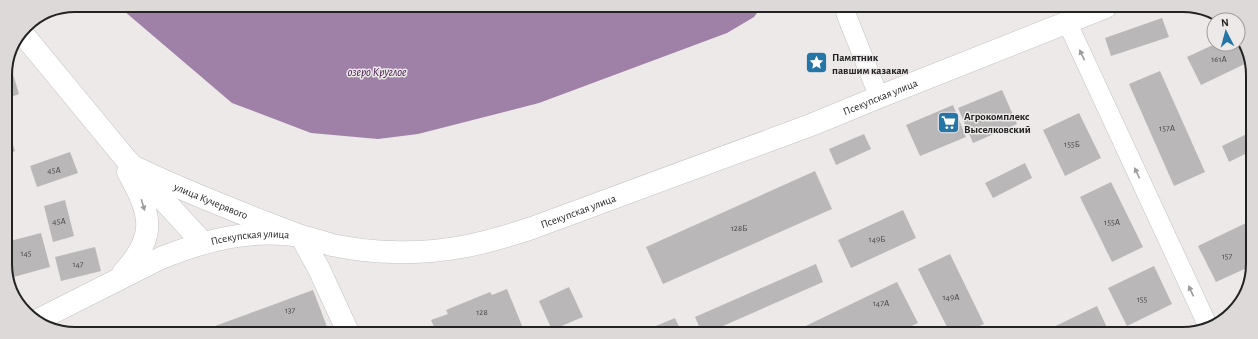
<svg xmlns="http://www.w3.org/2000/svg" width="1258" height="339" font-family="'Alegreya Sans',sans-serif">
<style>
.water{fill:#9f80a6}
.building{fill:#bab7b8}
.lines{fill:none;stroke-linecap:round;stroke-linejoin:round}
.street-casing{stroke:#c4c1c1;stroke-width:20}
.secondary-casing{stroke:#c4c1c1;stroke-width:23}
.street{stroke:#fff;stroke-width:19}
.secondary{stroke:#fff;stroke-width:22}
.oneway{fill:#9c9c9c}
.labels{text-anchor:middle;stroke-width:3;stroke-linejoin:round;paint-order:stroke}
.number-label{font-size:9px;fill:#4a4848}
.poi-label{font-size:11px;font-weight:bold;fill:#242323;stroke:#ede9e9;text-anchor:start}
.street-label{font-size:11px;fill:#242323;stroke:#ede9e9}
.water-label{font-size:12px;font-style:italic;fill:#41194a;stroke:#ede9e9}
.rim{fill:none;stroke:#242323;stroke-width:2}
</style>
<rect width="100%" height="100%" fill="#ede9e9"/>
<polygon class="water" points="117,5 762,6 754,17 727,33 539,103 418,134 378,139 311,133 232,103"/>
<g class="building">
<polygon points="1162,18 1169,37 1111,56 1105,38"/>
<polygon points="1238,36 1251,61 1201,85 1187,57 1215,44 1238,44"/>
<polygon points="1160,71 1205,172 1174,186 1129,84"/>
<polygon points="13,74 19,94 5,99 5,77"/>
<polygon points="1002,90 1017,124 973,143 958,108"/>
<polygon points="953,105 966,137 920,156 906,125"/>
<polygon points="1079,113 1101,158 1065,176 1043,130"/>
<polygon points="8,130 15,151 6,155 6,131"/>
<polygon points="1251,132 1251,151 1229,162 1222,146"/>
<polygon points="864,134 871,149 836,165 829,149"/>
<polygon points="70,152 78,173 37,187 30,166"/>
<polygon points="1025,163 1032,178 993,198 985,183"/>
<polygon points="815,171 832,209 663,284 646,247"/>
<polygon points="1111,182 1143,247 1112,262 1080,197"/>
<polygon points="65,200 74,236 53,242 44,206"/>
<polygon points="903,210 916,238 851,268 838,240"/>
<polygon points="1246,223 1251,233 1251,266 1216,282 1198,246"/>
<polygon points="41,233 50,267 10,278 6,263 6,242"/>
<polygon points="95,247 101,271 61,281 55,257"/>
<polygon points="950,254 984,324 965,333 950,333 918,269"/>
<polygon points="816,264 823,282 707,333 702,333 695,317"/>
<polygon points="1154,266 1172,304 1127,326 1108,288"/>
<polygon points="897,282 918,323 897,333 791,333"/>
<polygon points="569,287 583,317 552,330 539,301"/>
<polygon points="507,289 525,333 436,332 431,320 448,314 446,310 490,292 492,295"/>
<polygon points="313,290 329,332 208,332 207,329"/>
<polygon points="1097,306 1110,334 1039,334"/>
<polygon points="675,318 682,333 639,333"/>
</g>
<g class="lines">
<defs>
<g id="street">
<polyline points="846,7 846,14 879,97"/>
<polyline points="1067,22 1208,326"/>
</g>
<g id="secondary">
<polyline points="22,33 125,158 203,243"/>
<path id="s1" d="M134,167C189,193 245,215 301,236L319,269L348,332"/>
<path d="M123,273C158,235 151,214 128,172"/>
<path id="s2" d="M38,320L161,258C206,240 252,228 300,236C311,238 322,242 332,245C352,249 372,252 392,252C443,254 484,244 532,228L811,125L879,97L1106,7"/>
</g>
</defs>
<use href="#street" class="street-casing"/>
<use href="#secondary" class="secondary-casing"/>
<use href="#street" class="street"/>
<use href="#secondary" class="secondary"/>
</g>
<defs><path id="oneway-solid" d="M-6-.8H1V-3.2L6.5 0L1 3.2V.8H-6Z"/></defs>
<g class="oneway">
<use href="#oneway-solid" transform="translate(1082 55) rotate(-115)"/>
<use href="#oneway-solid" transform="translate(1137 173) rotate(-115)"/>
<use href="#oneway-solid" transform="translate(143 205) rotate(73)"/>
<use href="#oneway-solid" transform="translate(1191 291) rotate(-115)"/>
</g>
<defs>
<symbol id="sight-square" viewBox="-11 -11 22 22"><rect x="-9" y="-9" width="18" height="18" rx="4" fill="#2576a7" stroke="#ede9e9"/><path d="M0-6L1.8-2.2L6-1.7L2.9 1.2L3.7 5.4L0 3.3L-3.7 5.4L-2.9 1.2L-6-1.7L-1.8-2.2Z" fill="#fff"/></symbol>
<symbol id="supermarket-square" viewBox="-11 -11 22 22"><rect x="-9" y="-9" width="18" height="18" rx="4" fill="#2576a7" stroke="#ede9e9"/><path d="M-6-5.5h2.5l.6 2H6L4.5 2H-2.5L-4.4-4H-6ZM-1.5 3.2a1.3 1.3 0 1 0 .1 0ZM3 3.2a1.3 1.3 0 1 0 .1 0Z" fill="#fff"/></symbol>
</defs>
<g fill-rule="evenodd">
<use href="#sight-square" x="804" y="50" width="25" height="25"/>
<use href="#supermarket-square" x="936" y="110" width="25" height="25"/>
</g>
<g class="labels">
<g class="number-label">
<text x="1219" y="62">161А</text>
<text x="1167" y="131">157А</text>
<text x="1072" y="147">155Б</text>
<text x="54" y="173">45А</text>
<text x="59" y="224">45А</text>
<text x="1112" y="225">155А</text>
<text x="739" y="231">128Б</text>
<text x="877" y="242">149Б</text>
<text x="26" y="256">145</text>
<text x="1227" y="259">157</text>
<text x="78" y="267">147</text>
<text x="951" y="300">149А</text>
<text x="1142" y="302">155</text>
<text x="881" y="306">147А</text>
<text x="290" y="313">137</text>
<text x="482" y="315">128</text>
</g>
<g class="poi-label">
<text x="832" y="61">Памятник<tspan x="832" dy="13">павшим казакам</tspan></text>
<text x="964" y="120">Агрокомплекс<tspan x="964" dy="13">Выселковский</tspan></text>
</g>
<g class="street-label">
<text dy="4" stroke="none"><textPath href="#s2" startOffset="889">Псекупская улица</textPath></text>
<text dy="4" stroke="none"><textPath href="#s1" startOffset="84">улица Кучерявого</textPath></text>
<text dy="4" stroke="none"><textPath href="#s2" startOffset="566">Псекупская улица</textPath></text>
<text dy="4" stroke="none"><textPath href="#s2" startOffset="230">Псекупская улица</textPath></text>
</g>
<g class="water-label">
<text x="377" y="76">озеро Круглое</text>
</g>
</g>
<path d="M0 0H1258V339H0ZM75 12H1183A63 63 0 0 1 1246 75V264A63 63 0 0 1 1183 327H75A63 63 0 0 1 12 264V75A63 63 0 0 1 75 12Z" fill="#ddd9d9" fill-rule="evenodd"/>
<path class="rim" d="M75 12H1183A63 63 0 0 1 1246 75V264A63 63 0 0 1 1183 327H75A63 63 0 0 1 12 264V75A63 63 0 0 1 75 12Z"/>
<g transform="translate(1226 32) rotate(354)"><circle r="19" fill="#ede9e9" stroke="#9d9a9a"/>
<path d="M0-3L7 15L0 10L-7 15Z" fill="#2576a7"/>
<text y="-6" font-size="11" font-weight="bold" text-anchor="middle" fill="#242323">N</text>
</g>
</svg>
